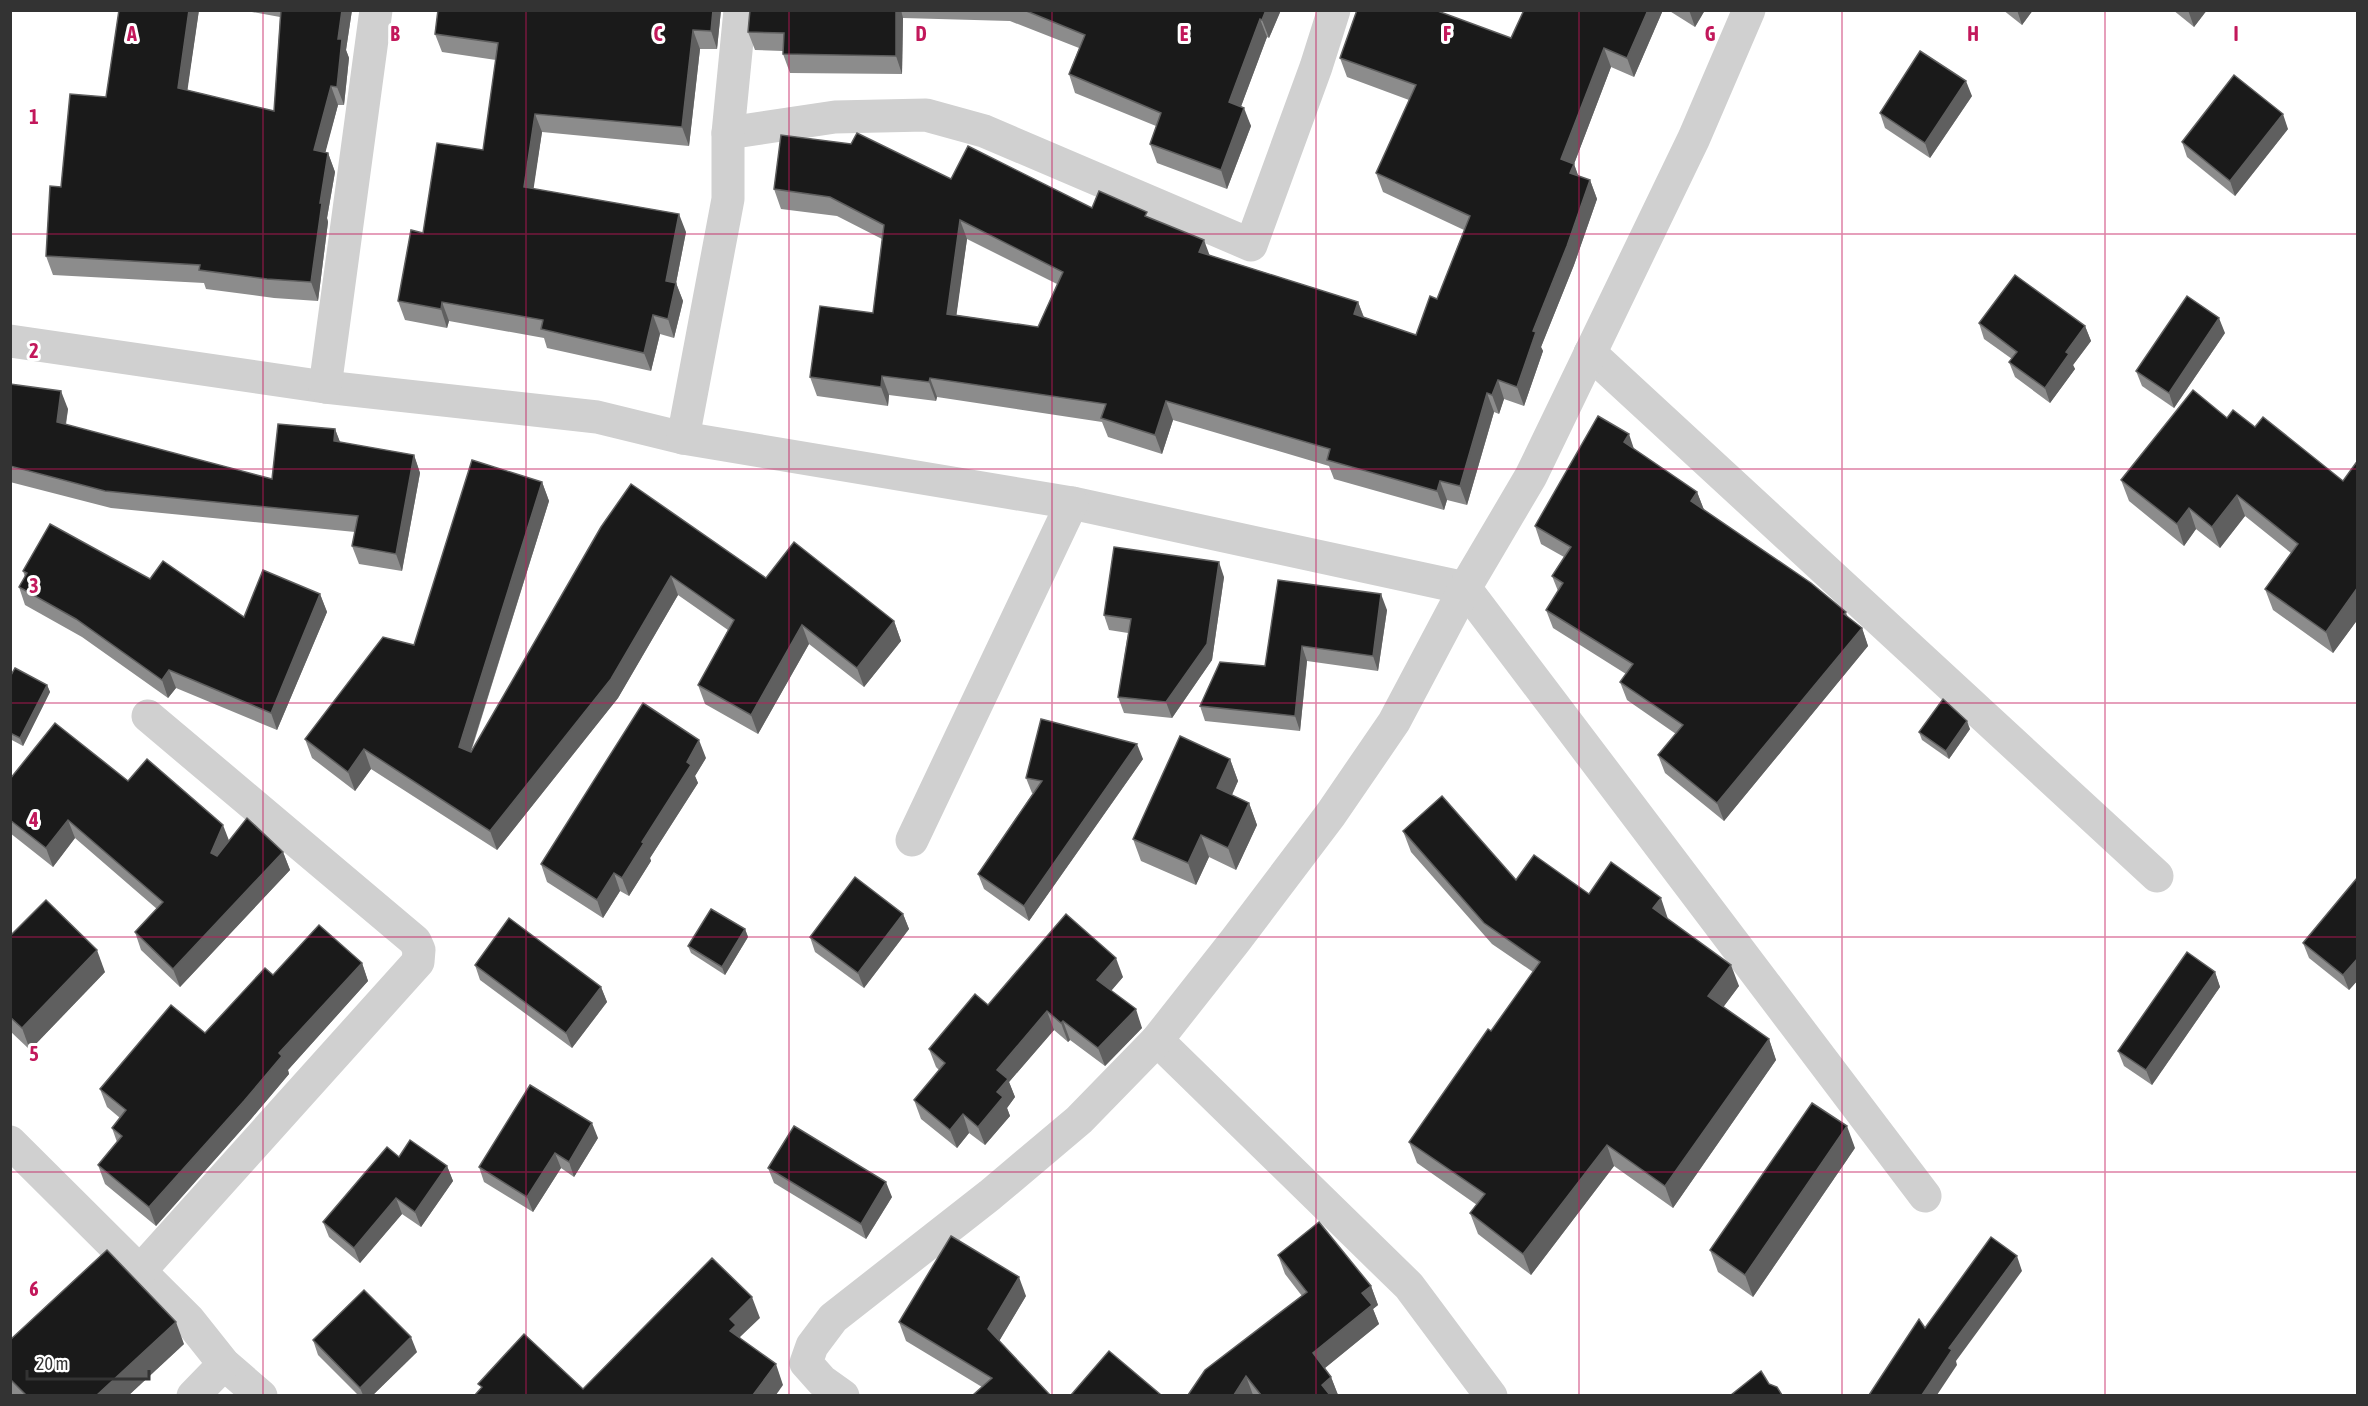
<svg xmlns="http://www.w3.org/2000/svg" width="2368" height="1406" font-family="'Asap Condensed',sans-serif">
<style>
.lines{fill:none;stroke-linecap:round;stroke-linejoin:round}
.street{stroke:#d0d0d0;stroke-width:33}
.wall{fill:#8c8c8c;fill-rule:evenodd}
.shaded-wall{fill:#5f5f5f}
.building{fill:#1a1a1a;stroke:#5f5f5f;stroke-width:1.5;fill-rule:evenodd}
.grid{fill:none;stroke:#c2185b;stroke-width:1.5;stroke-opacity:0.55}
.grid-label{font-size:20px;text-anchor:middle;font-weight:bold;fill:#c2185b;stroke:#fff;stroke-width:6;stroke-linejoin:round;paint-order:stroke}
</style>
<rect width="100%" height="100%" fill="#fff"/>
<g class="lines">
<g class="street">
<polyline points="728,133 835,117 926,115 984,131 1251,245 1316,67 1334,10"/>
<polyline points="10,341 325,387 597,417 683,438 1072,503 1465,588 1925,1196"/>
<polyline points="1590,353 2157,876"/>
<polyline points="325,387 376,10"/>
<polyline points="683,438 728,199 728,133 740,10"/>
<polyline points="912,840 1072,503"/>
<polyline points="1157,1040 1409,1286 1491,1396"/>
<polyline points="10,1142 189,1320 224,1364 261,1396"/>
<polyline points="140,1271 418,962 419,950 415,941 148,716"/>
<polyline points="193,1396 224,1364"/>
<polyline points="843,1396 822,1381 806,1363 812,1346 833,1318 990,1195 1079,1120 1157,1040 1235,941 1331,814 1394,722 1465,588 1531,476 1694,138 1749,10"/>
</g>
</g>
<g class="wall">
<polygon points="119,10 199,10 187,90 274,111 280,17 241,10 352,10 346,50 349,58 344,105 338,105 325,152 328,153 335,172 327,218 328,222 318,301 274,298 206,289 204,283 53,275 46,256 61,187 106,97"/>
<polygon points="438,10 721,10 717,49 700,49 689,146 542,132 533,189 686,232 676,283 683,301 674,338 660,334 651,371 547,348 544,338 449,321 447,328 405,320 398,301 423,233 483,150 496,60 442,52 435,34"/>
<polygon points="750,10 1281,10 1269,38 1267,37 1241,106 1251,126 1227,189 1157,163 1150,144 1156,126 1075,93 1069,74 1079,48 1010,21 903,18 902,74 790,73 783,54 783,51 755,50 748,32"/>
<path d="M1663,10L1634,77L1611,67L1574,164L1578,176L1590,180L1597,199L1574,265L1541,347L1543,351L1524,406L1504,399L1499,414L1494,412L1467,505L1447,500L1444,510L1334,479L1329,466L1173,420L1162,454L1108,437L1102,422L937,397L936,401L889,395L888,406L817,396L810,377L873,313L882,239L837,216L781,209L774,189L951,179L1092,208L1149,217L1209,255L1358,302L1364,317L1416,335L1437,299L1464,230L1383,192L1376,173L1409,100L1347,77L1340,58L1511,38ZM967,239L1057,284L1038,327L956,315Z"/>
<polygon points="1668,10 1705,10 1695,27"/>
<polygon points="2003,10 2033,10 2022,25"/>
<polygon points="2173,10 2207,10 2194,27"/>
<polygon points="1972,96 1930,158 1885,128 1880,113"/>
<polygon points="2288,129 2235,196 2187,157 2182,142"/>
<polygon points="1979,323 2085,326 2091,341 2073,365 2075,369 2050,403 2015,377 2009,362 2012,359 1984,339"/>
<polygon points="2225,333 2174,408 2142,386 2136,371"/>
<polygon points="10,384 68,409 66,425 272,479 335,429 340,443 414,455 420,473 402,571 359,564 352,546 355,532 111,508 10,482"/>
<polygon points="2227,418 2255,427 2343,481 2358,460 2358,619 2333,653 2273,610 2265,589 2291,553 2245,516 2220,548 2196,529 2184,546 2129,501 2121,480"/>
<polygon points="1634,449 1697,492 1704,510 1846,612 1848,618 1862,628 1868,646 1724,821 1665,773 1658,755 1676,734 1627,700 1620,682 1626,674 1553,628 1546,610 1558,591 1552,576 1564,557 1541,544 1535,526"/>
<polygon points="542,482 549,501 471,752 601,527 766,578 894,621 901,641 864,687 809,644 758,734 705,704 698,685 728,630 678,595 618,698 497,850 371,769 355,791 312,758 305,739 414,645"/>
<polygon points="23,571 150,579 244,617 320,594 327,612 277,730 176,688 168,698 82,637 25,605 19,587 25,577"/>
<polygon points="1224,577 1212,660 1172,718 1124,713 1118,697 1128,633 1109,630 1104,615"/>
<polygon points="1278,580 1387,610 1378,671 1307,661 1300,731 1205,721 1200,706 1265,666"/>
<polygon points="10,677 47,685 50,692 23,746 10,739"/>
<polygon points="1970,729 1949,759 1922,740 1919,732"/>
<polygon points="706,758 695,776 698,783 650,858 651,861 629,896 620,891 603,918 547,882 541,864"/>
<polygon points="1143,759 1029,921 984,889 978,874 1033,793 1032,793 1026,778"/>
<polygon points="1230,759 1238,781 1232,795 1249,803 1257,825 1236,870 1209,857 1196,885 1141,861 1133,839"/>
<polygon points="10,779 128,781 229,841 283,852 290,870 180,987 141,950 135,932 157,909 75,838 53,867 10,833"/>
<polygon points="1403,831 1516,880 1589,894 1668,919 1739,986 1723,1007 1769,1039 1776,1060 1673,1208 1614,1166 1531,1275 1478,1234 1470,1213 1477,1205 1417,1163 1409,1142 1491,1031 1533,972 1492,944 1411,852"/>
<polygon points="2358,879 2358,980 2349,990 2309,958 2303,943"/>
<polygon points="903,914 909,929 864,988 815,952 810,937"/>
<polygon points="745,929 748,937 725,975 691,953 688,946"/>
<polygon points="10,936 105,972 30,1050 10,1031"/>
<polygon points="362,963 368,981 288,1070 289,1074 251,1119 156,1226 105,1184 98,1165 117,1142 112,1128 120,1118 107,1107 100,1089 205,1033 273,975"/>
<polygon points="475,965 601,987 607,1002 572,1048 480,980"/>
<polygon points="2215,972 2220,987 2152,1085 2124,1066 2118,1051"/>
<polygon points="1123,977 1111,991 1142,1028 1105,1066 1070,1040 1068,1042 1054,1030 1009,1082 1015,1097 1007,1108 1010,1116 985,1145 969,1133 957,1148 921,1119 914,1100 939,1070 936,1067 929,1049 988,1005"/>
<polygon points="598,1138 574,1177 561,1168 533,1212 484,1182 479,1167"/>
<polygon points="1855,1148 1753,1297 1718,1272 1710,1250"/>
<polygon points="399,1157 447,1166 453,1181 421,1227 402,1214 360,1263 329,1237 323,1222"/>
<polygon points="768,1168 892,1197 866,1239 774,1183"/>
<polygon points="1278,1255 1371,1286 1378,1305 1373,1309 1379,1324 1325,1368 1331,1377 1338,1395 1188,1395 1302,1296 1285,1274"/>
<polygon points="1026,1296 999,1341 1050,1395 982,1387 906,1341 899,1322"/>
<polygon points="10,1340 184,1344 129,1395 13,1395 10,1393"/>
<polygon points="313,1340 417,1352 373,1395 358,1395 318,1355"/>
</g>
<g class="shaded-wall">
<polygon points="189,10 199,10 185,107 178,88"/>
<polygon points="342,10 352,10 346,50 349,58 344,105 337,87 338,39"/>
<polygon points="713,10 721,10 717,49 711,31"/>
<polygon points="896,10 901,10 903,18 902,74 896,56"/>
<polygon points="1266,10 1281,10 1269,38 1262,20"/>
<polygon points="1648,10 1663,10 1634,77 1627,58"/>
<polygon points="1689,10 1705,10 1695,27"/>
<polygon points="2017,10 2033,10 2022,25"/>
<polygon points="2188,10 2207,10 2194,27"/>
<polygon points="1260,19 1267,37 1236,120 1229,102"/>
<polygon points="693,30 700,49 689,146 682,127"/>
<polygon points="1604,48 1611,67 1574,164 1581,183 1570,173 1561,159"/>
<polygon points="1966,81 1972,96 1930,158 1925,143"/>
<polygon points="331,86 338,105 321,169 314,150"/>
<polygon points="1244,108 1251,126 1227,189 1221,170"/>
<polygon points="535,114 542,132 531,206 524,187"/>
<polygon points="2283,114 2288,129 2235,196 2230,181"/>
<polygon points="328,153 335,172 327,218 328,222 318,301 311,282 320,203"/>
<polygon points="1590,180 1597,199 1574,265 1541,347 1543,351 1524,406 1517,387 1533,331"/>
<polygon points="679,214 686,232 676,283 683,301 674,338 668,319 666,281"/>
<polygon points="960,220 967,239 954,333 947,314"/>
<polygon points="1204,240 1211,259 1199,252"/>
<polygon points="442,302 449,321 447,328 441,309"/>
<polygon points="1358,302 1365,321 1354,314"/>
<polygon points="653,315 660,334 651,371 644,353"/>
<polygon points="2219,318 2225,333 2174,408 2169,393"/>
<polygon points="2085,326 2091,341 2073,365 2075,369 2050,403 2045,388 2066,352"/>
<polygon points="882,376 889,395 888,406 881,387"/>
<polygon points="930,378 937,397 936,401 929,382"/>
<polygon points="1498,380 1504,399 1499,414 1492,395"/>
<polygon points="61,391 68,409 63,440 57,422"/>
<polygon points="1487,393 1494,412 1467,505 1460,486"/>
<polygon points="1166,401 1173,420 1162,454 1155,435"/>
<polygon points="335,429 342,447 334,441"/>
<polygon points="1629,434 1635,452 1624,442"/>
<polygon points="414,455 420,473 402,571 396,554"/>
<polygon points="1440,481 1447,500 1444,510 1437,491"/>
<polygon points="542,482 549,501 466,766 459,747"/>
<polygon points="1697,492 1704,510 1691,501"/>
<polygon points="2237,495 2245,516 2220,548 2212,527"/>
<polygon points="2189,508 2196,529 2184,546 2177,524"/>
<polygon points="1219,562 1224,577 1212,660 1172,718 1166,702"/>
<polygon points="671,576 678,595 618,698 497,850 490,831"/>
<polygon points="2358,587 2358,619 2333,653 2326,632"/>
<polygon points="320,594 327,612 277,730 271,713"/>
<polygon points="1381,594 1387,610 1378,671 1373,656"/>
<polygon points="894,621 901,641 864,687 857,668"/>
<polygon points="802,625 809,644 758,734 751,715"/>
<polygon points="1862,628 1868,646 1724,821 1717,803"/>
<polygon points="1302,646 1307,661 1300,731 1295,716"/>
<polygon points="169,670 176,688 168,698 162,680"/>
<polygon points="47,685 50,692 23,746 20,738"/>
<polygon points="1967,721 1970,729 1949,759 1946,751"/>
<polygon points="699,740 706,758 695,776 698,783 650,858 651,861 629,896 622,878"/>
<polygon points="1137,744 1143,759 1029,921 1024,906"/>
<polygon points="364,749 371,769 355,791 348,772"/>
<polygon points="1230,759 1238,781 1225,810 1217,788"/>
<polygon points="1249,803 1257,825 1236,870 1228,848"/>
<polygon points="68,820 75,838 53,867 46,848"/>
<polygon points="223,825 230,843 218,871 211,853"/>
<polygon points="1201,835 1209,857 1196,885 1188,863"/>
<polygon points="283,852 290,870 180,987 173,969"/>
<polygon points="614,873 620,891 603,918 597,900"/>
<polygon points="1661,898 1668,919 1653,908"/>
<polygon points="903,914 909,929 864,988 858,973"/>
<polygon points="745,929 748,937 725,975 722,967"/>
<polygon points="97,950 105,972 30,1050 22,1028"/>
<polygon points="1116,958 1123,977 1104,999 1097,980"/>
<polygon points="2358,958 2358,980 2349,990 2343,975"/>
<polygon points="362,963 368,981 288,1070 289,1074 251,1119 156,1226 149,1207 279,1053"/>
<polygon points="1731,965 1739,986 1716,1017 1708,996"/>
<polygon points="2215,972 2220,987 2152,1085 2146,1070"/>
<polygon points="601,987 607,1002 572,1048 566,1033"/>
<polygon points="1136,1009 1142,1028 1105,1066 1098,1048"/>
<polygon points="1047,1011 1054,1030 1009,1082 1015,1097 1007,1108 1010,1116 985,1145 978,1127 997,1092 997,1070"/>
<polygon points="1063,1021 1070,1040 1068,1042 1061,1023"/>
<polygon points="1769,1039 1776,1060 1673,1208 1665,1186"/>
<polygon points="963,1114 969,1133 957,1148 950,1130"/>
<polygon points="592,1123 598,1138 574,1177 569,1162"/>
<polygon points="1847,1126 1855,1148 1753,1297 1745,1275"/>
<polygon points="1607,1145 1614,1166 1531,1275 1523,1254"/>
<polygon points="555,1153 561,1168 533,1212 527,1197"/>
<polygon points="447,1166 453,1181 421,1227 415,1212"/>
<polygon points="886,1182 892,1197 866,1239 861,1224"/>
<polygon points="396,1198 402,1214 360,1263 354,1248"/>
<polygon points="2017,1256 2022,1271 1956,1361 1957,1365 1937,1395 1922,1395 1949,1348"/>
<polygon points="1019,1277 1026,1296 995,1348 988,1329"/>
<polygon points="1371,1286 1378,1305 1373,1309 1379,1324 1320,1372 1313,1353 1362,1293"/>
<polygon points="752,1297 760,1318 740,1337 744,1345 730,1331 730,1319"/>
<polygon points="176,1322 184,1344 129,1395 97,1395"/>
<polygon points="411,1337 417,1352 373,1395 363,1395 360,1388"/>
<polygon points="776,1364 783,1385 776,1395 753,1395"/>
<polygon points="1246,1376 1253,1395 1234,1395"/>
<polygon points="1331,1377 1338,1395 1326,1395 1322,1385"/>
</g>
<g class="building">
<polygon points="119,10 189,10 178,88 274,111 281,10 342,10 338,39 342,39 337,87 331,86 314,150 328,153 320,203 322,203 311,282 267,279 199,270 200,265 46,256 50,186 61,187 70,94 106,97"/>
<polygon points="438,10 713,10 711,31 693,30 682,127 535,114 524,187 679,214 666,281 676,283 668,319 653,315 644,353 541,329 543,320 442,302 441,309 398,301 411,230 423,233 437,143 483,150 498,43 435,34"/>
<polygon points="750,10 896,10 896,56 783,54 784,33 748,32"/>
<polygon points="1024,10 1266,10 1262,20 1260,19 1229,102 1244,108 1221,170 1150,144 1161,113 1069,74 1085,35"/>
<path d="M1357,10H1435L1511,38L1524,10H1648L1627,58L1604,48L1561,159L1574,164L1570,173L1590,180L1567,246L1533,331L1536,332L1517,387L1498,380L1492,395L1487,393L1460,486L1440,481L1437,491L1327,460L1330,449L1166,401L1155,435L1101,418L1106,404L930,378L929,382L882,376L881,387L810,377L820,306L873,313L884,225L830,197L774,189L781,135L851,144L857,133L951,179L968,146L1092,208L1099,191L1147,212L1145,216L1204,240L1199,252L1358,302L1354,314L1416,335L1430,296L1437,299L1470,216L1376,173L1416,85L1340,58ZM960,220L1063,272L1038,327L947,314Z"/>
<polygon points="1920,51 1966,81 1925,143 1880,113"/>
<polygon points="2234,75 2283,114 2230,181 2182,142"/>
<polygon points="2015,275 2085,326 2066,352 2069,354 2045,388 2009,362 2017,352 1979,323"/>
<polygon points="2187,296 2219,318 2169,393 2136,371"/>
<polygon points="10,384 61,391 57,422 272,479 278,424 335,429 334,441 414,455 396,554 352,546 358,516 105,491 10,466"/>
<polygon points="2193,390 2227,418 2233,410 2255,427 2263,417 2343,481 2358,460 2358,587 2326,632 2265,589 2298,544 2237,495 2212,527 2189,508 2177,524 2121,480"/>
<polygon points="1598,416 1629,434 1624,442 1697,492 1691,501 1811,583 1846,612 1844,614 1862,628 1717,803 1658,755 1683,725 1620,682 1633,664 1546,610 1563,583 1552,576 1571,547 1535,526"/>
<polygon points="472,460 542,482 459,747 471,752 601,527 631,484 766,578 794,542 894,621 857,668 802,625 751,715 698,685 734,620 671,576 611,679 490,831 364,749 348,772 305,739 383,637 414,645"/>
<polygon points="50,524 150,579 163,561 244,617 263,570 320,594 271,713 169,670 162,680 76,619 19,587 27,573 23,571"/>
<polygon points="1114,547 1219,562 1207,644 1166,702 1118,697 1131,619 1104,615"/>
<polygon points="1278,580 1381,594 1373,656 1302,646 1295,716 1200,706 1220,662 1265,666"/>
<polygon points="15,668 47,685 20,738 10,733 10,677"/>
<polygon points="1943,699 1967,721 1946,751 1919,732"/>
<polygon points="643,703 699,740 687,762 691,765 642,842 644,843 622,878 614,873 597,900 541,864"/>
<polygon points="1041,719 1137,744 1024,906 978,874 1042,781 1026,778"/>
<polygon points="55,723 128,781 147,759 223,825 211,853 217,856 247,818 283,852 173,969 135,932 163,902 68,820 46,848 10,820 10,779"/>
<polygon points="1180,736 1230,759 1217,788 1249,803 1228,848 1201,835 1188,863 1133,839"/>
<polygon points="1442,796 1516,880 1534,855 1589,894 1611,862 1661,898 1653,908 1731,965 1708,996 1769,1039 1665,1186 1607,1145 1523,1254 1470,1213 1485,1194 1409,1142 1488,1029 1491,1031 1540,962 1484,923 1403,831"/>
<polygon points="855,877 903,914 858,973 810,937"/>
<polygon points="2357,878 2358,958 2343,975 2303,943"/>
<polygon points="46,900 97,950 22,1028 10,1017 10,936"/>
<polygon points="711,909 745,929 722,967 688,946"/>
<polygon points="1066,914 1116,958 1097,980 1136,1009 1098,1048 1063,1021 1061,1023 1047,1011 997,1070 1008,1079 997,1092 1003,1097 978,1127 963,1114 950,1130 914,1100 945,1063 929,1049 975,994 988,1005"/>
<polygon points="509,918 601,987 566,1033 475,965"/>
<polygon points="319,925 362,963 279,1053 282,1056 244,1101 149,1207 98,1165 122,1136 112,1128 126,1110 100,1089 171,1005 205,1033 265,968 273,975"/>
<polygon points="2187,952 2215,972 2146,1070 2118,1051"/>
<polygon points="530,1085 592,1123 569,1162 555,1153 527,1197 479,1167"/>
<polygon points="1812,1103 1847,1126 1745,1275 1710,1250"/>
<polygon points="794,1126 886,1182 861,1224 768,1168"/>
<polygon points="410,1140 447,1166 415,1212 396,1198 354,1248 323,1222 387,1147 399,1157"/>
<polygon points="1319,1222 1371,1286 1362,1293 1372,1305 1313,1353 1331,1377 1322,1385 1330,1395 1261,1395 1246,1376 1234,1395 1188,1395 1205,1370 1307,1292 1278,1255"/>
<polygon points="951,1236 1019,1277 988,1329 1050,1395 973,1395 992,1378 899,1322"/>
<polygon points="1991,1237 2017,1256 1949,1348 1952,1350 1922,1395 1869,1395 1919,1319 1925,1328"/>
<polygon points="107,1250 176,1322 97,1395 26,1395 10,1379 10,1340"/>
<polygon points="712,1258 752,1297 730,1319 736,1325 730,1331 776,1364 753,1395 475,1395 482,1387 478,1384 524,1334 583,1389"/>
<polygon points="364,1290 411,1337 360,1388 313,1340"/>
<polygon points="1109,1351 1161,1395 1071,1395"/>
<polygon points="1761,1371 1769,1384 1777,1387 1782,1395 1731,1395"/>
</g>
<path class="grid" d="M263,10V1396M526,10V1396M789,10V1396M1052,10V1396M1316,10V1396M1579,10V1396M1842,10V1396M2105,10V1396M10,234H2358M10,469H2358M10,703H2358M10,937H2358M10,1172H2358"/>
<g class="grid-label">
<text x="132" y="41">A</text>
<text x="395" y="41">B</text>
<text x="658" y="41">C</text>
<text x="921" y="41">D</text>
<text x="1184" y="41">E</text>
<text x="1447" y="41">F</text>
<text x="1710" y="41">G</text>
<text x="1973" y="41">H</text>
<text x="2236" y="41">I</text>
<text x="34" y="124">1</text>
<text x="34" y="358">2</text>
<text x="34" y="593">3</text>
<text x="34" y="827">4</text>
<text x="34" y="1061">5</text>
<text x="34" y="1296">6</text>
</g>
<rect width="2368" height="1406" fill="none" stroke="#333333" stroke-width="24"/>
<path d="M27 1370v9h122v-9" fill="none" stroke="#333333" stroke-width="3"/>
<text x="36" y="1370" font-size="18" fill="#333333" stroke="#ffffff" stroke-width="4.5" paint-order="stroke">20 m</text>
</svg>
